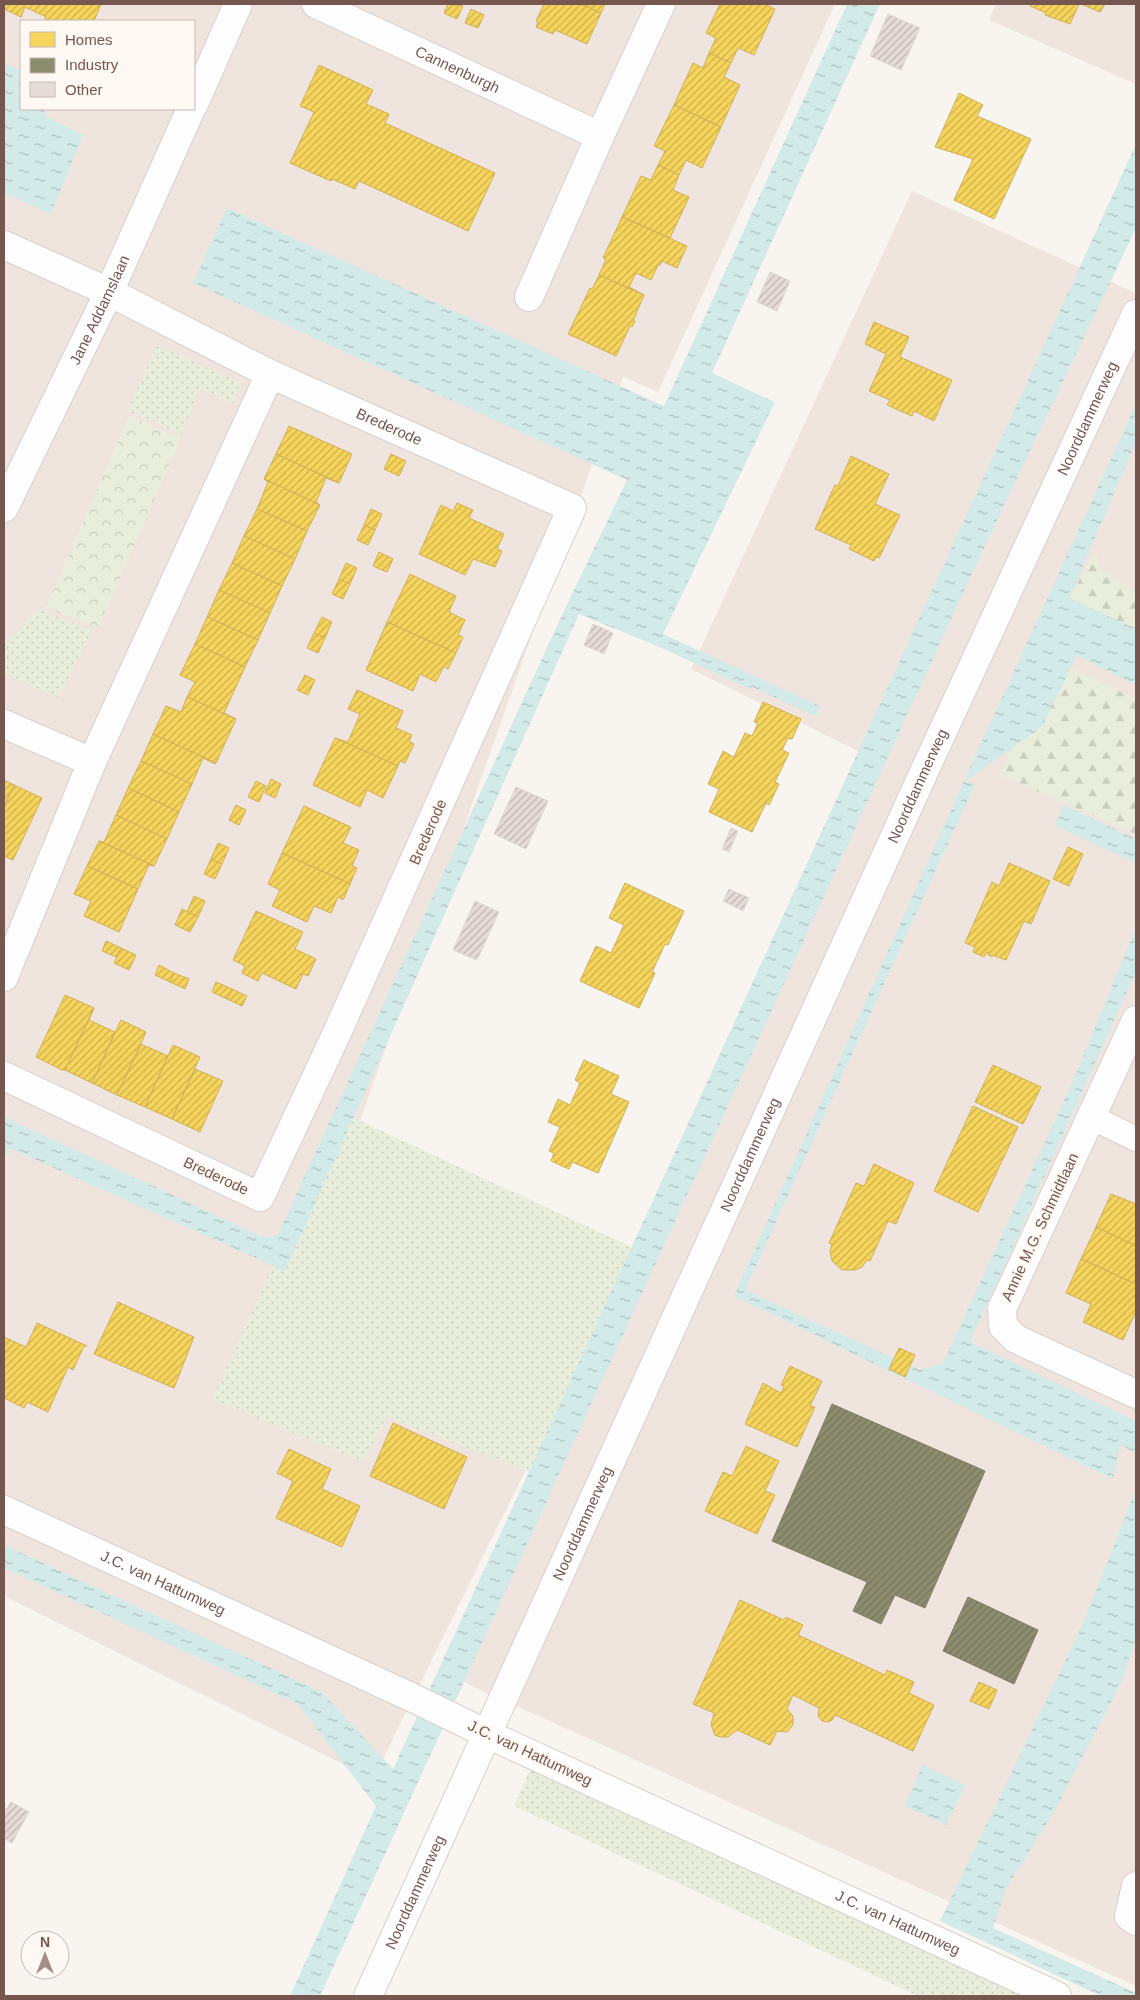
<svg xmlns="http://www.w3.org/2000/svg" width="1140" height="2000" font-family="Arial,sans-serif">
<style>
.residential{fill:#f0e5de;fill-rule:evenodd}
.grass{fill:url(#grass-dots)}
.forest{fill:url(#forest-firs)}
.park{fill:url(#park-crowns)}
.water{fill:url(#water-ripples)}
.homes{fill:url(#homes-hatch);stroke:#d0af58}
.industry{fill:url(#industry-hatch);stroke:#857c65}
.building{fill:url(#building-hatch);stroke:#e1d6d2}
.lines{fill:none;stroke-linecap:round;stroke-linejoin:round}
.pedestrian-casing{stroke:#d7cfcc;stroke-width:26}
.minor-casing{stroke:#d7cfcc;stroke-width:30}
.tertiary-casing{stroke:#d7cfcc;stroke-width:30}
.pedestrian{stroke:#fefdfd;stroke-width:24}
.minor{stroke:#fefdfd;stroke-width:28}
.tertiary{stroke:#fefdfd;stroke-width:28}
.labels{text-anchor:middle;stroke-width:5;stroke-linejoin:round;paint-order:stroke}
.street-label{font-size:15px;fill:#765750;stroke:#fef8f3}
</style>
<defs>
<pattern id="grass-dots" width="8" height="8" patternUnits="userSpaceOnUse" patternTransform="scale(1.25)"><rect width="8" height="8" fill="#e9eedc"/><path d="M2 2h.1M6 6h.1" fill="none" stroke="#cbcebf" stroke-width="1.8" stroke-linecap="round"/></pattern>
<pattern id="forest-firs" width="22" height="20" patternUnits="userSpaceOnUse" patternTransform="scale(1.25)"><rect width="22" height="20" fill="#e9eedc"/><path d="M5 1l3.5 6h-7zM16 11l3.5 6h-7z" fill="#cbcebf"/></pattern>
<pattern id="park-crowns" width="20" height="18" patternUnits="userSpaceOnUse" patternTransform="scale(1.25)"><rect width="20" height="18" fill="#e9eedc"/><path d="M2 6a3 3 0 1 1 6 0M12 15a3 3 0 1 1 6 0" fill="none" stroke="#cbcebf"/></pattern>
<pattern id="water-ripples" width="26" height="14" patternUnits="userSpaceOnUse" patternTransform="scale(1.25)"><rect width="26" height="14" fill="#d2eae8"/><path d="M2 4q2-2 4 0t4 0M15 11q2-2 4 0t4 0" fill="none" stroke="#afc0be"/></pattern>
<pattern id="homes-hatch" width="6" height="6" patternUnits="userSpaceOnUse" patternTransform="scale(1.25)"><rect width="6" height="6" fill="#f6d55c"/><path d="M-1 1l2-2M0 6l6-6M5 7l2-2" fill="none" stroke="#ccb04e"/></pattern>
<pattern id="industry-hatch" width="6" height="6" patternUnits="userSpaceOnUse" patternTransform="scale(1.25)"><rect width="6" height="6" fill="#8c8c6e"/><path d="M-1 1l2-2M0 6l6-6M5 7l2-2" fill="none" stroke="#77755d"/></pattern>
<pattern id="building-hatch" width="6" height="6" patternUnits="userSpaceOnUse" patternTransform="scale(1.25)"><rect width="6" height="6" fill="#e5dcd7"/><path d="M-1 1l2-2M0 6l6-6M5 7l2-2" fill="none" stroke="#beb5b1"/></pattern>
</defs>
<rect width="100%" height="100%" fill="#f8f4f0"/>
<g class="residential">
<path d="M4,4H835L658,392L623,377L285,1333L535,1451L373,1779L4,1596ZM21,21H194V109H21Z"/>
<polygon points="996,4 1136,4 1136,84 989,20"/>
<polygon points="912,191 1136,293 1136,1986 461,1681 868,756 691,669"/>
</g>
<g class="grass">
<polygon points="157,345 241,383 233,403 200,389 182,434 127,411"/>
<polygon points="39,609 92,631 58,698 4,673 4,646"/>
<polygon points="343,1113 632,1247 529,1472 387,1417 363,1462 212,1399"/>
<polygon points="531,1768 1023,1996 918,1996 514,1806"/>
</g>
<g class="forest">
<polygon points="1096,550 1100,569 1122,583 1136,590 1136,629 1069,598"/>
<polygon points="1054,661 1136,699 1136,834 999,775"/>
</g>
<polygon class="park" points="129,416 181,438 98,629 46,607"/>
<g class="water">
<polygon points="847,4 880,4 712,373 775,402 663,634 820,706 817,714 813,715 752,687 750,689 657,646 579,614 285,1271 9,1148 4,1160 4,1117 263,1237 271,1237 278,1234 562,615 627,480 193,283 227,208 664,406"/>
<polygon points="4,63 21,71 21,109 44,109 46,117 83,135 51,214 4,193"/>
<polygon points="1136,144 1136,228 975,567 320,1996 290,1996 376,1806 298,1704 4,1568 4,1545 322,1692 393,1769"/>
<polygon points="1136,404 1136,442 1069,598 1136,629 1136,685 1077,655 1042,727 964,782 975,784 745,1290 920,1370 943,1363 1073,1081 1136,928 1136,972 970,1342 1136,1421 1136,1453 1120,1445 1113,1479 734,1296 963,783"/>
<polygon points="1064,805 1136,839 1136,863 1054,825"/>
<polygon points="1136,1490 1136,1640 1120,1685 1054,1812 1006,1889 993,1928 1136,1993 1136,1996 1101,1996 940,1921 1081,1628"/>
<polygon points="923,1765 965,1785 946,1825 904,1806"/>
</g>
<g class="homes">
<polygon points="4,4 101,4 94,21 50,21 45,19 46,17 25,7 21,17 4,9"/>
<polygon points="448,4 463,6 457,19 444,13"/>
<polygon points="544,4 581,4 601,13 587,44 555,30 553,34 536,27 538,22 536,21"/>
<polygon points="581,4 605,4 601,13"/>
<polygon points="720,4 764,4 775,9 754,55 738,48 731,63 709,53 716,38 706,33"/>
<polygon points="1031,4 1079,4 1070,24 1045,15 1046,13 1030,6"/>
<polygon points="1081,4 1105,4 1100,12"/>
<polygon points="471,9 484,15 478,28 465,23"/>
<polygon points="709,53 731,63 724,77 740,85 721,127 674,105 693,63 703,68"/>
<polygon points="319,65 373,90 366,104 389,114 385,123 495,173 468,231 359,181 355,189 332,179 331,181 290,163 314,112 300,106"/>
<polygon points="959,93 983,105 977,116 1031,139 994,219 954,200 973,159 935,147"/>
<polygon points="674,105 721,127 702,168 686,160 679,175 658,165 665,151 654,146"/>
<polygon points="658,165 679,175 673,190 689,197 670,238 622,217 641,176 651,180"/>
<polygon points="622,217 687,246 677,268 662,261 660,265 658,265 651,280 636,273 629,287 644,295 599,275 606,259 603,258"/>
<polygon points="599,275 644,295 633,321 635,321 632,327 630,326 616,356 568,334 590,288 592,289"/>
<polygon points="874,322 909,337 900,357 952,380 934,421 914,411 912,416 887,405 890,400 869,391 886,354 865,344"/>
<polygon points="289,426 352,454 339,483 276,454"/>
<polygon points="276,454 339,483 326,478 316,502 320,505 264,479"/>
<polygon points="391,454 406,461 399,476 384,469"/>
<polygon points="851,456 889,474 875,504 900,515 879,558 876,557 874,561 849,549 851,545 815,529 835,485 838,486"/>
<polygon points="264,479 320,505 307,531 257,509 268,482"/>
<polygon points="457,503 473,510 469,518 504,534 497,549 502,551 495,567 473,559 465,575 419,554 441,505 453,511"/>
<polygon points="257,509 307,531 295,559 244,536"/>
<polygon points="371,509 382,514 375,530 364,525"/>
<polygon points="364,525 375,530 368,545 357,540"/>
<polygon points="244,536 295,559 282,586 232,563"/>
<polygon points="379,552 393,559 387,572 373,566"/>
<polygon points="232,563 282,586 270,613 219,590"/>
<polygon points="346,563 357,568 350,584 339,579"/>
<polygon points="410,574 456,596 449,612 465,620 458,635 463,637 456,653 387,622"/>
<polygon points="339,579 350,584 343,599 332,594"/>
<polygon points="219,590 270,613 258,640 207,617"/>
<polygon points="207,617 258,640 245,667 195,644"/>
<polygon points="322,617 332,622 325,638 314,633"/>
<polygon points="387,622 456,653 448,669 444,666 436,682 420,674 413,691 366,670"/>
<polygon points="314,633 325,638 318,653 307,648"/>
<polygon points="195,644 245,667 224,713 236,719 187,697 195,682 180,675"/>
<polygon points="305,675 315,680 308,695 297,690"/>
<polygon points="357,690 403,711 396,728 412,735 409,741 414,744 405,763 400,761 398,766 335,738 348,742 360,714 348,709"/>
<polygon points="187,697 236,719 216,763 153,734 166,706 181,712"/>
<polygon points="763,702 801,719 792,739 788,738 782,750 789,753 775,782 779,784 769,805 766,803 752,832 709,812 719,789 708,784 723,751 734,757 745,733 752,736 758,723 754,722"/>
<polygon points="153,734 216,763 215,764 203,758 192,784 141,761"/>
<polygon points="335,738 398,766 383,798 367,790 360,807 313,785"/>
<polygon points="141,761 192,784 179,812 128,788"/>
<polygon points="271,779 281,784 275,798 265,793"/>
<polygon points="4,780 14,785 4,807"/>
<polygon points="256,781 266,786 259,802 248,797"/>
<polygon points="14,785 42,798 13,860 4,856 4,807"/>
<polygon points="128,788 179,812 167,839 116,815"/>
<polygon points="236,805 246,810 239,825 229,820"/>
<polygon points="304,806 351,827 343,843 359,850 352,866 357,868 350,884 282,853"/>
<polygon points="116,815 167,839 154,866 99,841 104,842"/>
<polygon points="99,841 154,866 149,865 138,889 87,866"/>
<polygon points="218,843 229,848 222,864 211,859"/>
<polygon points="1068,847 1083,854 1069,886 1053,879"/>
<polygon points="282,853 350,884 343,900 338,897 331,913 314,906 307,922 272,906 280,890 268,884"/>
<polygon points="211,859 222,864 215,879 204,874"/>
<polygon points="1009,863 1050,881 1031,924 1024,921 1006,960 992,955 992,957 988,955 989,953 987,952 984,957 973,952 975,947 965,943 992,882 999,886"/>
<polygon points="87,866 138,889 119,932 84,916 91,901 74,894"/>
<polygon points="625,883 684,911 668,945 665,944 652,972 655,973 639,1008 580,981 596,946 611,953 624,925 609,918"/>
<polygon points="194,896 205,901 198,917 187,912"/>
<polygon points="182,909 198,917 190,932 175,925"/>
<polygon points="256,911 303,932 295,949 316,959 308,976 303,974 296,989 262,973 258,981 242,973 245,966 233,960"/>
<polygon points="106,941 121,948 116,957 102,951"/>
<polygon points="121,948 136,955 129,970 114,963"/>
<polygon points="159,965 174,973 170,982 155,975"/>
<polygon points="174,973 189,979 185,989 170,982"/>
<polygon points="216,982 232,989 227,999 212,992"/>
<polygon points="232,989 247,996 242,1006 227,999"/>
<polygon points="65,995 94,1008 65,1070 62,1070 36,1057"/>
<polygon points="94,1008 89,1020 115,1032 92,1083 65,1070"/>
<polygon points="121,1020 146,1032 117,1095 92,1083"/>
<polygon points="141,1044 168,1056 145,1107 117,1095"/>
<polygon points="173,1045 200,1057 172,1119 145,1107"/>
<polygon points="584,1060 619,1076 611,1094 629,1102 598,1173 572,1162 569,1169 551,1161 554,1153 549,1151 560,1127 548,1122 558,1099 570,1105 580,1083 575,1080"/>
<polygon points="993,1065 1041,1087 1023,1124 975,1102"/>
<polygon points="195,1069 223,1081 200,1132 172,1119"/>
<polygon points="973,1106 1018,1127 978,1212 934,1191"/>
<polygon points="874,1164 914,1183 896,1224 888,1221 870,1261 867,1260 862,1267 855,1270 842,1270 832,1261 830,1251 832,1244 829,1243 856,1183 864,1186"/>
<polygon points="1111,1194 1136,1204 1136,1246 1096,1227"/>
<polygon points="1096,1227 1136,1246 1136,1284 1081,1259"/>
<polygon points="1081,1259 1136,1284 1136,1311 1123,1340 1083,1322 1091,1304 1066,1293"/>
<polygon points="118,1302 194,1337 174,1388 94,1354"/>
<polygon points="37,1323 87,1346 84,1346 73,1370 68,1367 48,1412 27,1402 24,1408 4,1398 4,1337 26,1347"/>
<polygon points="899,1348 915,1355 905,1377 889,1369"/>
<polygon points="790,1366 822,1381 810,1406 815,1407 797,1447 745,1424 763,1383 781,1393 784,1386 781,1385"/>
<polygon points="393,1423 467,1457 444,1509 370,1476"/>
<polygon points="746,1446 779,1461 765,1491 775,1495 757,1534 705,1511 723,1472 732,1476"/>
<polygon points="289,1449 331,1469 322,1489 360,1506 342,1547 276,1518 293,1481 277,1473"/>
<polygon points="740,1600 784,1620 786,1617 803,1625 798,1635 885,1675 887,1670 914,1682 909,1693 934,1705 913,1751 835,1715 832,1720 828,1722 822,1721 818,1716 819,1708 793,1695 787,1709 793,1716 793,1725 787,1732 777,1731 770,1745 737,1730 728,1737 720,1737 715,1735 711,1725 714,1713 693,1704"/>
<polygon points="979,1682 997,1690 989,1709 970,1701"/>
</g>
<g class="industry">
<polygon points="832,1404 985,1471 925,1608 895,1595 881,1624 853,1611 867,1582 772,1541"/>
<polygon points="968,1597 1038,1630 1014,1684 943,1651"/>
</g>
<g class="building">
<polygon points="888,14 920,28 901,70 870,56"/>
<polygon points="770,272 790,281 777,311 757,302"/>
<polygon points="593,624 613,633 604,654 584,645"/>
<polygon points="516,787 548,801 526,849 494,834"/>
<polygon points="731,828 738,831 729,852 722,849"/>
<polygon points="729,889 749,898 743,911 723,901"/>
<polygon points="475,901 499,912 477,960 453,950"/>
<polygon points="11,1802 29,1812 12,1843 4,1839 4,1813"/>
</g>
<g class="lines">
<defs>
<polyline id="pedestrian" points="1091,1117 1136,1139"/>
<g id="minor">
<path id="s1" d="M316,4L600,136L661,4"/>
<path id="s2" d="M4,245L109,292L270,374L572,508L336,1035L260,1197L4,1076"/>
<polyline points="529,297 600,136"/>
<polyline points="4,724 92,762 270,374"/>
<polyline points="4,977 92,762"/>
<polyline points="1136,1020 1002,1309 1003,1326 1016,1339 1136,1394"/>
<path id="s3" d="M4,1510L411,1697L487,1734"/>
<polyline points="1136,1886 1129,1916 1136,1921"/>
</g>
<g id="tertiary">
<polyline points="194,104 238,4"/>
<path id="s4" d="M4,508L109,292L191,109"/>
<path id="s5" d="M487,1734L1057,1996"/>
<path id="s6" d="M368,1996L929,761L1136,314"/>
</g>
</defs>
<use href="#pedestrian" class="pedestrian-casing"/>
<use href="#minor" class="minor-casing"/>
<use href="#tertiary" class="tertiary-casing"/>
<use href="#pedestrian" class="pedestrian"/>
<use href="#minor" class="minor"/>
<use href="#tertiary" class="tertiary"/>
</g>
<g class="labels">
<g class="street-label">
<text dy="5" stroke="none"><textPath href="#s1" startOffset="156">Cannenburgh</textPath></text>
<text dy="5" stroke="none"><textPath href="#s4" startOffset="220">Jane Addamslaan</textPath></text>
<text dy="5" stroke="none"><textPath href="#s6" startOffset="1734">Noorddammerweg</textPath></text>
<text dy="5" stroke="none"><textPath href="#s2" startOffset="426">Brederode</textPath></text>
<text dy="5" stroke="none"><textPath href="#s6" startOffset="1329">Noorddammerweg</textPath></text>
<text transform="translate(428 832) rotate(-66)" y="5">Brederode</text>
<text dy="5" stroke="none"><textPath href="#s6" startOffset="924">Noorddammerweg</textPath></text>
<text transform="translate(216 1176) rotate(25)" y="5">Brederode</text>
<text transform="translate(1040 1227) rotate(-65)" y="5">Annie M.G. Schmidtlaan</text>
<text dy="5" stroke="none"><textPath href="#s6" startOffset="519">Noorddammerweg</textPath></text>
<text dy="5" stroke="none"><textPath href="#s3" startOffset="175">J.C. van Hattumweg</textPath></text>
<text transform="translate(530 1753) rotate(25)" y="5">J.C. van Hattumweg</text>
<text dy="5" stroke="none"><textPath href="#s6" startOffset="114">Noorddammerweg</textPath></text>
<text dy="5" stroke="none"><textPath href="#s5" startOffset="452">J.C. van Hattumweg</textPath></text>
</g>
</g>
<rect width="1140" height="2000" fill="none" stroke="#765750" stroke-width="10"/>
<rect x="20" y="20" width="175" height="90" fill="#fef8f3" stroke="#c8b8b2"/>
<rect x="30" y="32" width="25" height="15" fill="#f6d55c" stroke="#c8b8b2"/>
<text x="65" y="45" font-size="15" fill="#765750">Homes</text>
<rect x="30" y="58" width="25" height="15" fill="#8c8c6e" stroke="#c8b8b2"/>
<text x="65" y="70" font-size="15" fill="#765750">Industry</text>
<rect x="30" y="82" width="25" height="15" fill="#e5dcd7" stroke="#c8b8b2"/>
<text x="65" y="95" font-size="15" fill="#765750">Other</text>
<g transform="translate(45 1955)"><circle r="24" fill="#fef8f3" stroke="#c8b8b2"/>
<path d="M0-4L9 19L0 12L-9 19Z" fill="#a48e88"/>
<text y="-8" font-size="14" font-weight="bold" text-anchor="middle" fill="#765750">N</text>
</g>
</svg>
